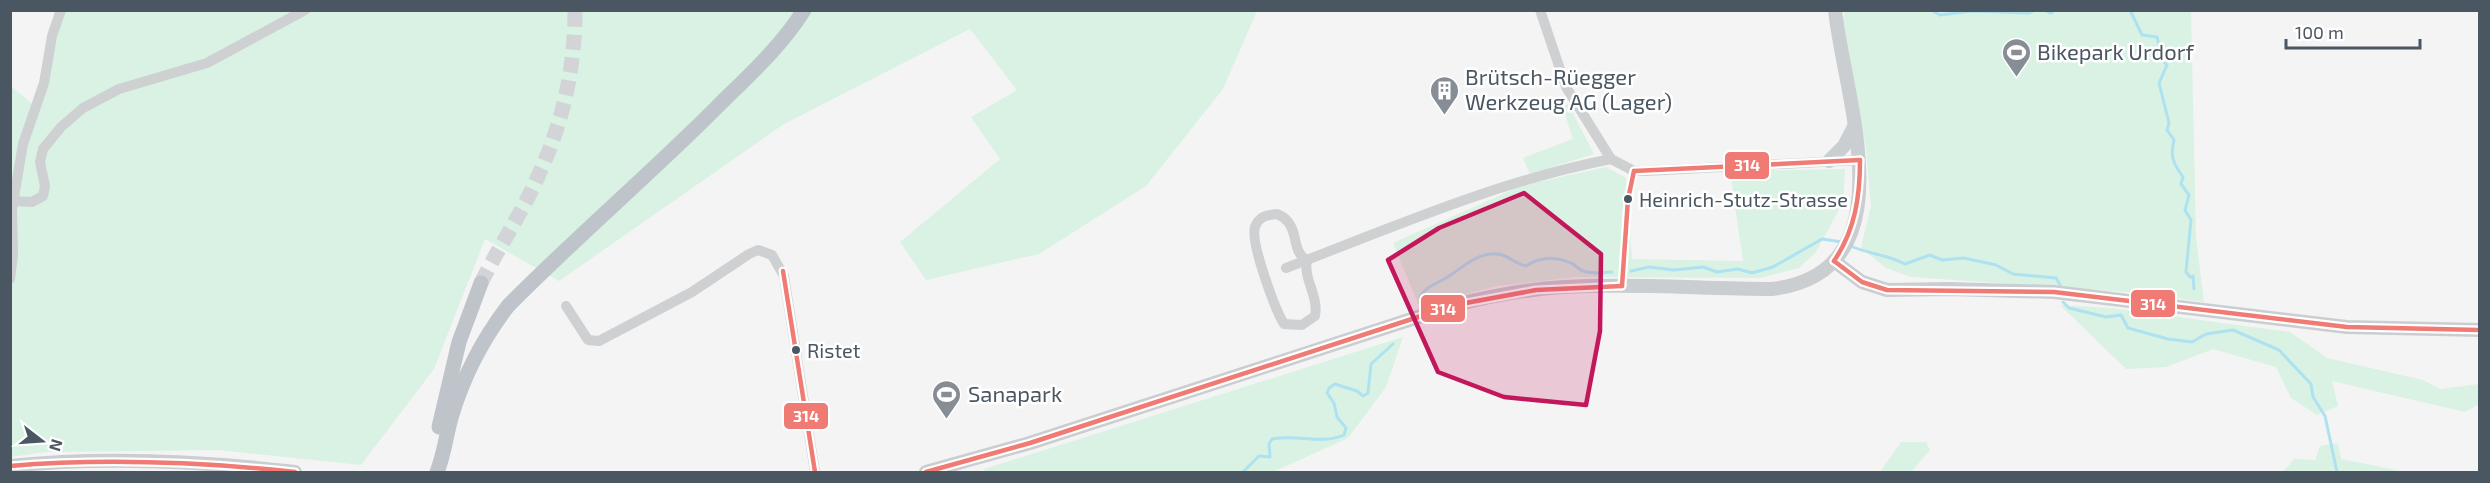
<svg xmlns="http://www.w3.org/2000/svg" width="2490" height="483" font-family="'Exo 2',sans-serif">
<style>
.green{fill:#d9f2e3}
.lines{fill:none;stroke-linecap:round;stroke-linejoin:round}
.stream{stroke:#aee2f0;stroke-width:3}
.highway-tunnel{stroke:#d2d4d7;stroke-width:15;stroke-dasharray:15 8;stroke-linecap:butt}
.minor{stroke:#ced0d2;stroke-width:10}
.major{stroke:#caced1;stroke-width:14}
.highway{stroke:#bec4c9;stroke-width:15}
.bus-1-casing{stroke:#fff;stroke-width:9}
.bus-1{stroke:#f07b74;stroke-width:4.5}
.marked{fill:#c2185b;fill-opacity:0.2;stroke:#c2185b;stroke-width:4.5;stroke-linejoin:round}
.bus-dot{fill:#4a5661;stroke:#fff;stroke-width:2}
.labels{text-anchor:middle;stroke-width:5;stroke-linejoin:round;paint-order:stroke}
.bus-label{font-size:20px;fill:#4a5661;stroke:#fff;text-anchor:start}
.poi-label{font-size:22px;fill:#4a5661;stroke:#fff;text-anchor:start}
.line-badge{stroke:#fff;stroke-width:2}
.badge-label{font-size:16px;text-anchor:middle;font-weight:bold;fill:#fff}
</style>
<rect width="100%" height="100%" fill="#f4f4f4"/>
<g class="green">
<polygon points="1845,10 2191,11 2196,237 2204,302 2127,292 1911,277 1886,268 1861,248 1871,205 1866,148 1842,22"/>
<polygon points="66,11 1257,11 1223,89 1146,186 1039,254 926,280 900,242 1000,159 971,117 1017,90 970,29 784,124 559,281 485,239 434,369 361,465 219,450 46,452 11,457 10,85 38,109 60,25"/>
<polygon points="1568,104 1594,154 1530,174 1523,158 1573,139 1562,106"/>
<polygon points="1606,167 1626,178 1632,259 1743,261 1730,171 1845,169 1843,202 1816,252 1799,268 1760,278 1576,277 1497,286 1419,306 1393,243 1521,186"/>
<polygon points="2060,305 2111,308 2290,332 2327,358 2423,380 2440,389 2479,384 2479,404 2465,412 2332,381 2338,406 2317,415 2291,398 2276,367 2213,349 2166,367 2126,369"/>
<polygon points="1403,337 1386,387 1348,438 1273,472 985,472 984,469"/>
<polygon points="1901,442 1926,442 1930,450 1911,472 1880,472"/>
<polygon points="2338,443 2341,459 2406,472 2283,472 2294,459 2315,460 2320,446"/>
</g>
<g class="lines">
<g class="stream">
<polyline points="1931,10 1940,15 1972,11 2029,13 2035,10"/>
<polyline points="2044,10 2051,13 2055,10"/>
<path d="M2130,10L2142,35L2157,37L2162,60L2167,65L2159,83L2169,123L2167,130L2174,140C2170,157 2173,163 2183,177L2181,184L2189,195L2185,210L2191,220L2186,272L2190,277L2193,276L2194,289"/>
<path d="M1848,245C1867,254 1887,254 1905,264L1930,255L1942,260L1964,258L1996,265L2013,274L2056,278L2060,285"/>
<polyline points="1631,271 1649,267 1674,270 1703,267 1717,272 1738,269 1752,273 1773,267 1822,239 1842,242"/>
<path d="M1420,297C1425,287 1436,284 1446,278C1463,268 1481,247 1505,256C1512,259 1517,264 1526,266C1539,257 1556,256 1571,263C1576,265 1578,269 1583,271C1593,274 1602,273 1612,272"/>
<polyline points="2063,302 2069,308 2106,317 2121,315 2128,328 2168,339 2192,342 2206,334 2233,330 2279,350 2311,384 2313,397 2325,416 2337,472"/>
<path d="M1243,472L1259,456L1270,457L1269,444L1272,439C1296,434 1322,445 1344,435L1346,428L1337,417L1334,403L1327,393L1329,388L1335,384L1357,391L1363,396L1368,393L1371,364L1393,344"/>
</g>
<path class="highway-tunnel" d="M481,283C499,246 523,212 539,174C563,122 575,68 575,10"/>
<g class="minor">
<polyline points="1540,10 1566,87 1611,159"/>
<polyline points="13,201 32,202 43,196 45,186 40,162 43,149 61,127 83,108 119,89 207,63 305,10"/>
<path d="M1277,214C1302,224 1289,251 1307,260C1303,279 1319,296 1315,316L1302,325L1284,324C1275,309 1250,242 1255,227C1259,216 1267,215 1277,214Z"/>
<path d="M1286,268C1393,227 1498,181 1611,159L1634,171H1646L1860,160"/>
<polyline points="10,279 13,255 12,209 23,144 44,83 52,36 61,10"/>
<polyline points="566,306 588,340 599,341 692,292 749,254 758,250 772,255 784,276 815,472"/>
</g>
<g class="major">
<polyline points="1829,161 1844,146 1855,125"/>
<polyline points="1834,261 1862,282 1887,290 1949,289 2054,292 2347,327 2480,330"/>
<path d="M10,466C106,456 201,461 295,472"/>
<path d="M926,472L1030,443L1455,305C1491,296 1527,289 1564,287C1633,283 1703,289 1772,289C1912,272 1844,98 1835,10"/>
</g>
<g class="highway">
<polyline points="439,427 459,342 481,283"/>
<path d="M437,472C444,455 446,436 451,418C463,377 482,340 508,306C575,238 648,176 716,108C746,78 781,47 804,10"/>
</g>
<defs>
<g id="bus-1">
<polyline points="1634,171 1860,160"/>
<polyline points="1834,261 1862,282 1887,290 2054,292 2347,327 2480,330"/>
<path d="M1834,261C1855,230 1860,197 1860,160"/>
<polyline points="783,271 815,472"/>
<polyline points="1622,286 1628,199 1634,171"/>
<path d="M10,466C106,458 200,462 295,472"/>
<polyline points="926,472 1030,443 1455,305 1536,290 1622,286"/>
</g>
</defs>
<use href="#bus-1" class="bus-1-casing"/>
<use href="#bus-1" class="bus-1"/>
</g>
<path class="marked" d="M1524,193L1601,254L1600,331L1586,405L1504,397L1438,372L1388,260L1439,228Z"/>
<defs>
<symbol id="stadium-pin" viewBox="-11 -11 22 30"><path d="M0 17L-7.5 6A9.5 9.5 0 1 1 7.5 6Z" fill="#868d94" stroke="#fff"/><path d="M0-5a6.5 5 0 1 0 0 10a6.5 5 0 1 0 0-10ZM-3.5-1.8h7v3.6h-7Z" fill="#fff"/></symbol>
<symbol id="building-pin" viewBox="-11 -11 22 30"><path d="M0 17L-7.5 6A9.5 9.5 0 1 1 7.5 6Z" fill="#868d94" stroke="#fff"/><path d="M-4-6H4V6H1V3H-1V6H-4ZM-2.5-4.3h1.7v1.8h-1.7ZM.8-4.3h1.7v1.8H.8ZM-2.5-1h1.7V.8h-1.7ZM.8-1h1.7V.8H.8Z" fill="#fff"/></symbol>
</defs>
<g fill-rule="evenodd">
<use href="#stadium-pin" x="2000" y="36" width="33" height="45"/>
<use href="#building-pin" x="1428" y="74" width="33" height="45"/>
<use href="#stadium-pin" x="930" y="378" width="33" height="45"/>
</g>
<g class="bus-dot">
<circle cx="1628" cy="199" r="5"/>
<circle cx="796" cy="350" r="5"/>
</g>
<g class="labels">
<g class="bus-label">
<text x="1639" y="207">Heinrich-Stutz-Strasse</text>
<text x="807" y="358">Ristet</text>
</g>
<g class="poi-label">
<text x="2037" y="60">Bikepark Urdorf</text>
<text x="1465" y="85">Brütsch-Rüegger<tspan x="1465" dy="25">Werkzeug AG (Lager)</tspan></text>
<text x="968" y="402">Sanapark</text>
</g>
</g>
<g class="line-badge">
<rect x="1724" y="151" width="46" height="29" rx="6" fill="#f07b74"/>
<rect x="2130" y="289" width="46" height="29" rx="6" fill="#f07b74"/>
<rect x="1420" y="294" width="46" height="29" rx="6" fill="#f07b74"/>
<rect x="783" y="402" width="46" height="28" rx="6" fill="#f07b74"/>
</g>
<g class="badge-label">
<text x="1747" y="171">314</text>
<text x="2153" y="310">314</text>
<text x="1443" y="315">314</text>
<text x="806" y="422">314</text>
</g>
<rect width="2490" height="483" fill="none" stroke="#4a5661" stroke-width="24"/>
<g transform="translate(42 441) rotate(107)" stroke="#ffffff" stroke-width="4.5" paint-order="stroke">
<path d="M0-4.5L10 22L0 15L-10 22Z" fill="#4a5661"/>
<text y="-9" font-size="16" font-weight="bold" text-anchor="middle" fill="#4a5661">N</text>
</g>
<path d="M2286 39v9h134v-9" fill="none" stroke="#4a5661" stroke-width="3"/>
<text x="2295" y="39" font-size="18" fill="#4a5661" stroke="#ffffff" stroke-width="4.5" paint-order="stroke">100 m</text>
</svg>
